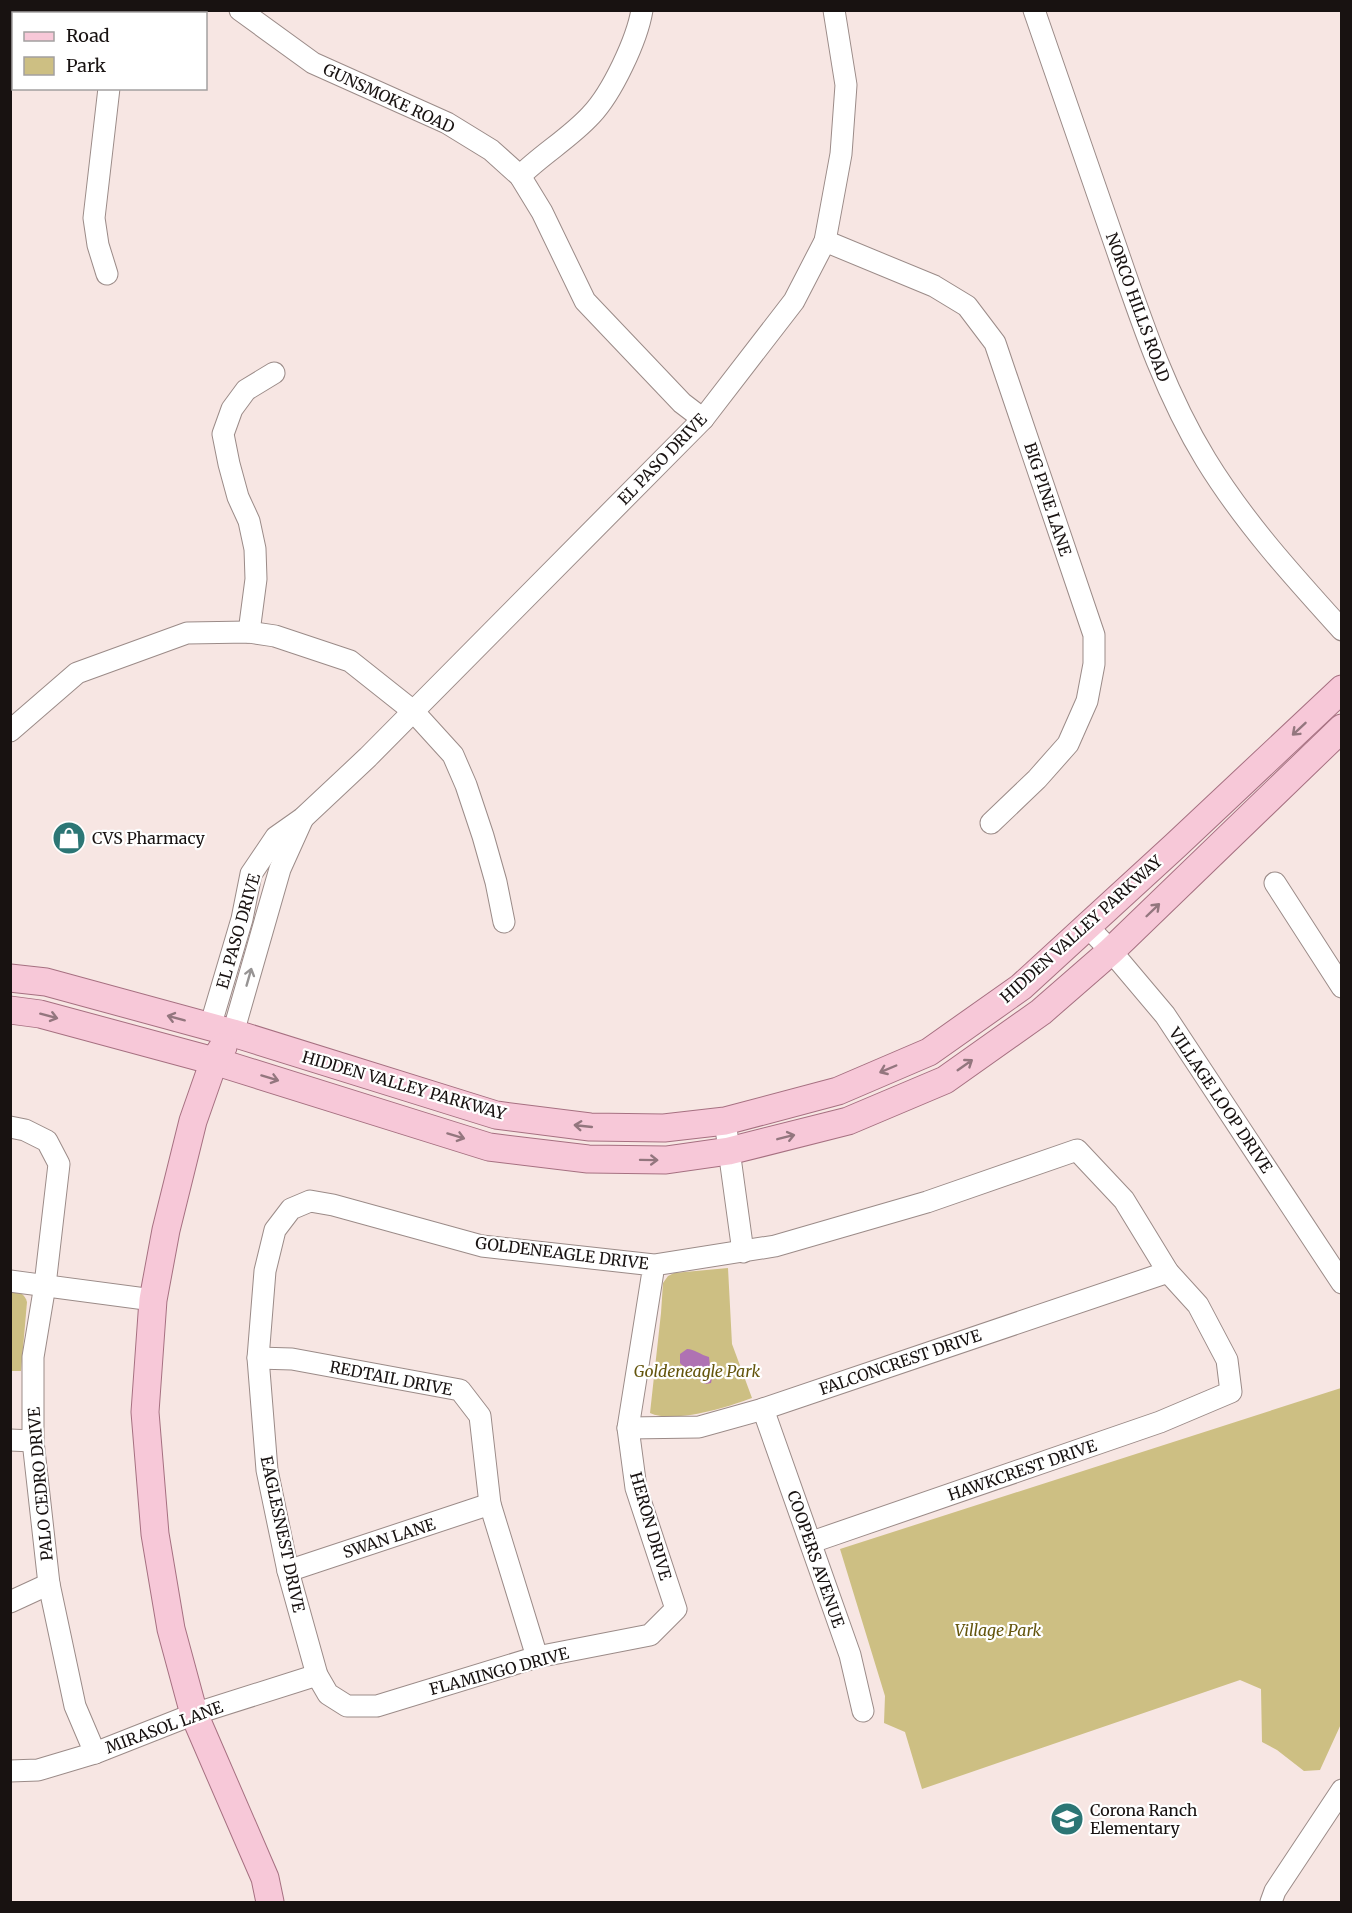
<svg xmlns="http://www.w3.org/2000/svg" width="1352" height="1913" font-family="Merriweather,serif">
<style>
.green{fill:#cdbf83}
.water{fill:#af72b3}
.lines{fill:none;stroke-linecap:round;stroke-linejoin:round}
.minor-casing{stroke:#9b8b88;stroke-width:23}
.major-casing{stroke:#a67081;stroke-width:29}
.minor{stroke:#fff;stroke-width:21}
.major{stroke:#f7c8d8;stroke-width:27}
.oneway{stroke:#93767e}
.oneway2{stroke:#979494}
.labels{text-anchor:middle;stroke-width:4.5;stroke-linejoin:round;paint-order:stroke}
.street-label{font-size:16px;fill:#181211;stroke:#fff}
.poi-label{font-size:16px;fill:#181211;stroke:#fff;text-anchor:start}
.park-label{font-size:16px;font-style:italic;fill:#64550d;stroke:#fff}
</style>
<rect width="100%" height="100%" fill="#f7e6e3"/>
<g class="green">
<path d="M728,1268L732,1344L752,1398C728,1407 674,1424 650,1413L661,1313L663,1283L668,1276L674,1273Z"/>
<path d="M10,1290C19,1291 25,1294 27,1302L21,1371H11Z"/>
<polygon points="1341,1388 1341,1724 1320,1770 1304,1771 1277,1750 1262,1742 1261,1689 1240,1680 922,1789 905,1732 884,1723 885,1696 840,1549"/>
</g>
<path class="water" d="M687,1349C694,1349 701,1355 709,1357L710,1366L713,1374L711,1383C700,1386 701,1379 694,1372C690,1368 684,1368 680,1363V1354Z"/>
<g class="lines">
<defs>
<g id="minor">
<polyline points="93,10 94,14"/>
<polyline points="240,10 313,63 447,123 491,150 520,176 542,212 585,301 682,403 703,419"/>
<path d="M1034,10C1061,89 1089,168 1116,247C1141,320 1165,393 1206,460C1244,522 1293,576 1342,630"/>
<polyline points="59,14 65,10"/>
<polyline points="10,37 14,36"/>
<path d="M520,176C542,154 570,138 591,115C612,93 637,40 642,10"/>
<polyline points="825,241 934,286 967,306 995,343 1094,635 1094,664 1087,701 1068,744 1037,779 991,823"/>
<polyline points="107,274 98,245 94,218 109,88"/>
<polyline points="249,632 256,579 255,549 249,521 238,497 229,464 223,434 232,409 246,390 274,373"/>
<polyline points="10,731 77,673 187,633 249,632 275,636 350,661 413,711 453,755 466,785 483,836 496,882 504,922"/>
<polyline points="1275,883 1342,987"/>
<polyline points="1088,927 1111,951 1165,1015 1342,1283"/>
<polyline points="210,1027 242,919 251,874 276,837 303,818 368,757 703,419 794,301 825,241 841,154 846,85 834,10"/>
<polyline points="233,1033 280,869 303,818"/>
<polyline points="725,1121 743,1252"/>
<polyline points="10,1127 25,1130 47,1141 59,1164 45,1285 33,1357 33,1441 49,1584 75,1706 95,1753"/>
<polyline points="654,1265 628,1428 636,1488 676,1609 650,1635 537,1657 377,1706 347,1706 328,1694 317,1675 288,1571 267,1470 258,1358 265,1271 275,1230 291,1209 310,1201 333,1205 482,1246 654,1265 775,1246 927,1202 1077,1150 1124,1200 1168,1272 1198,1305 1227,1360 1231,1392 1160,1422 812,1542"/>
<polyline points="10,1281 153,1300"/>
<polyline points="258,1358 292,1359 460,1390 480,1416 490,1504 537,1657"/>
<polyline points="763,1409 850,1655 863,1711"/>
<polyline points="628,1428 699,1427 763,1409 1168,1272"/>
<polyline points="10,1440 33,1441"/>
<polyline points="288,1571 490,1504"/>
<polyline points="10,1602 49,1584"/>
<polyline points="10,1771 38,1770 95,1753 194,1714 317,1675"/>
<polyline points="1271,1902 1275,1891 1342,1790"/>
</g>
<g id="major">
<polyline points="10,978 46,982 233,1033 496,1115 590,1127 664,1128 725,1121 838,1091 929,1052 1021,987 1176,845 1342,689"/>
<polyline points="10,1010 40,1014 214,1061 489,1147 588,1159 666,1160 729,1151 848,1121 945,1080 1041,1012 1111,951 1342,728"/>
<polyline points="223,1047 214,1061 193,1121 166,1230 153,1300 145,1412 155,1534 171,1629 194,1714 265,1878 270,1902"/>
</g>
</defs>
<use href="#minor" class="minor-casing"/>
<use href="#major" class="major-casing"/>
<use href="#minor" class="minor"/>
<use href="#major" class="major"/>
</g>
<defs><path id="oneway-shaft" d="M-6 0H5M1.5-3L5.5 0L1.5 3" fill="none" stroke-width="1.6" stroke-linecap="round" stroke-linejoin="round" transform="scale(1.5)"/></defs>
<g class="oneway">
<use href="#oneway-shaft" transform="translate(1299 729) rotate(137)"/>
<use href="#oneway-shaft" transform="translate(1153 910) rotate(-44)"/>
<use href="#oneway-shaft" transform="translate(49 1016) rotate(15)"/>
<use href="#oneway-shaft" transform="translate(176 1018) rotate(-165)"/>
<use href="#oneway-shaft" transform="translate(965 1065) rotate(-35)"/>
<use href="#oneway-shaft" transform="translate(888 1069) rotate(157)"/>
<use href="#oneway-shaft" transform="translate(270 1078) rotate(17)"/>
<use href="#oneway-shaft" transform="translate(583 1126) rotate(-174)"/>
<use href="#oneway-shaft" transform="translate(456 1136) rotate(17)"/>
<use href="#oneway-shaft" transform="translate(786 1137) rotate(-14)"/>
<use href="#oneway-shaft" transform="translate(649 1160) rotate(1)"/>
</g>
<use class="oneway2" href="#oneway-shaft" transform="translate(249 977) rotate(-74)"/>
<defs>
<symbol id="shop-disc" viewBox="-11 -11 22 22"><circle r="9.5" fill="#2c7675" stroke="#fff"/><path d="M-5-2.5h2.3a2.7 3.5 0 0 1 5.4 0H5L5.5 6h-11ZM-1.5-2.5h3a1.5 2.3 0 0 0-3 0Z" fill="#fff"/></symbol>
<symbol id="school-disc" viewBox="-11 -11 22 22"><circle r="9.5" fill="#2c7675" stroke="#fff"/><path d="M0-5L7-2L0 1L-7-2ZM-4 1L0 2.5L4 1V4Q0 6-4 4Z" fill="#fff"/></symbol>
</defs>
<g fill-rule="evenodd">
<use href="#shop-disc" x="50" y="819" width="38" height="38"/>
<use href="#school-disc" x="1048" y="1800" width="38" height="38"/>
</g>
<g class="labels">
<g class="street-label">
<text transform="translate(389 98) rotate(25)" y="6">GUNSMOKE ROAD</text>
<text transform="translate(1138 307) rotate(70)" y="6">NORCO HILLS ROAD</text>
<text transform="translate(662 459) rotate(-46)" y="6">EL PASO DRIVE</text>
<text transform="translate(1048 499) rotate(72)" y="6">BIG PINE LANE</text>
<text transform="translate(1081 929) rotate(-42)" y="6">HIDDEN VALLEY PARKWAY</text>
<text transform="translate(238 931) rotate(-74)" y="6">EL PASO DRIVE</text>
<text transform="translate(404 1085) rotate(16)" y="6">HIDDEN VALLEY PARKWAY</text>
<text transform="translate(1221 1100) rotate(56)" y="6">VILLAGE LOOP DRIVE</text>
<text transform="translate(562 1253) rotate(7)" y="6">GOLDENEAGLE DRIVE</text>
<text transform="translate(900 1362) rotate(-19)" y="6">FALCONCREST DRIVE</text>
<text transform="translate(391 1378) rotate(11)" y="6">REDTAIL DRIVE</text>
<text transform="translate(1022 1470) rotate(-19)" y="6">HAWKCREST DRIVE</text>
<text transform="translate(40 1484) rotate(-95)" y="6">PALO CEDRO DRIVE</text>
<text transform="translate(651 1526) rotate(74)" y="6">HERON DRIVE</text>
<text transform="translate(283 1534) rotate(78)" y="6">EAGLESNEST DRIVE</text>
<text transform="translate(389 1538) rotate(-18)" y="6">SWAN LANE</text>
<text transform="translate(816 1559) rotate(71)" y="6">COOPERS AVENUE</text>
<text transform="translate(499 1671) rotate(-15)" y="6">FLAMINGO DRIVE</text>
<text transform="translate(164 1727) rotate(-20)" y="6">MIRASOL LANE</text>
</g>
<g class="poi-label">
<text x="92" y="844">CVS Pharmacy</text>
<text x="1090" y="1816">Corona Ranch<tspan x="1090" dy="18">Elementary</tspan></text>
</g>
<g class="park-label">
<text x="697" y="1377">Goldeneagle Park</text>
<text x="998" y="1636">Village Park</text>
</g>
</g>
<rect width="1352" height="1913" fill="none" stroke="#181211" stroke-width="24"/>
<rect x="12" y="12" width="195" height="78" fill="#ffffff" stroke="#a3a0a0" stroke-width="1.5"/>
<rect x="24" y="32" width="30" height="9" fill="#f7c8d8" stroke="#a3a0a0" stroke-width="1.5"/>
<text x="66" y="42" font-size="18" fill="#181211">Road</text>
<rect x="24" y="57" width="30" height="18" fill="#cdbf83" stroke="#a3a0a0" stroke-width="1.5"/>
<text x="66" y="72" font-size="18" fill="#181211">Park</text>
</svg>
